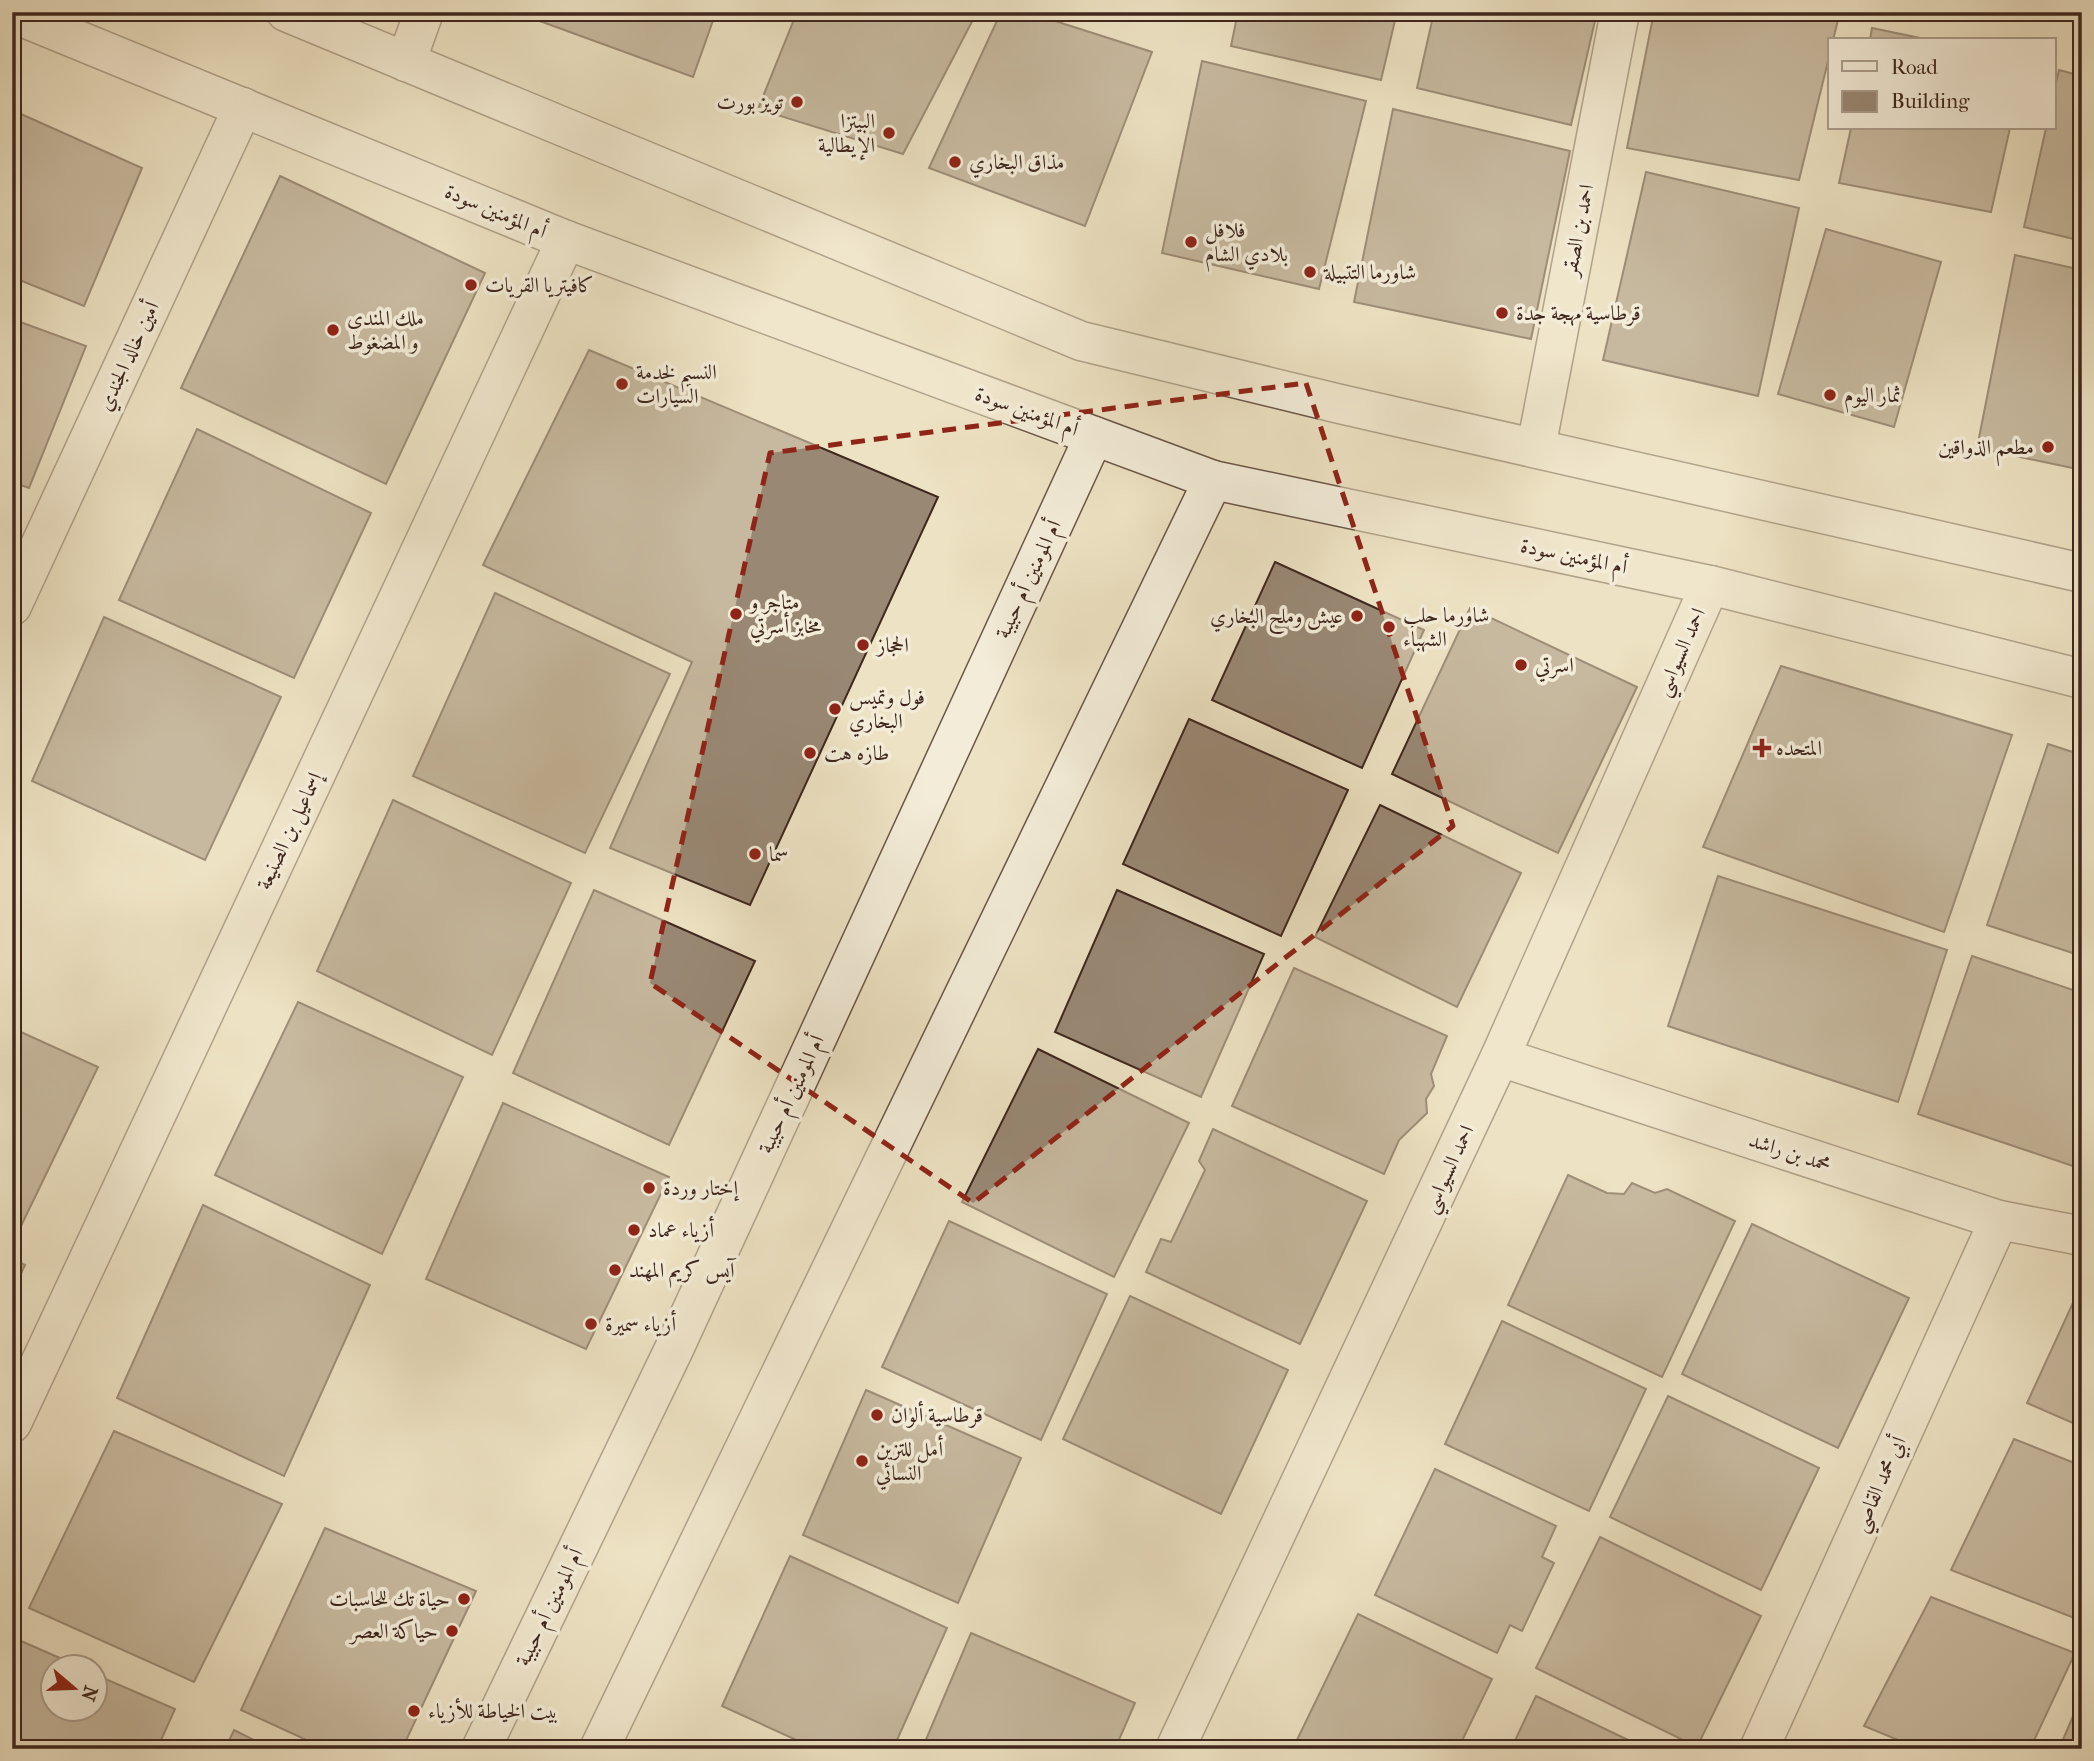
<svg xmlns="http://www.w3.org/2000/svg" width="2094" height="1761" font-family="'IM FELL French Canon',Amiri,serif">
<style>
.building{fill:#998874;stroke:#3f271e;stroke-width:2}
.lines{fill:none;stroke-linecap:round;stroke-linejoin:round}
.street-casing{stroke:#6a5647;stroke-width:41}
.street{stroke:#f3ecd8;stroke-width:38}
.marked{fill:none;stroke:#8f2418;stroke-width:5;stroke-dasharray:14 9;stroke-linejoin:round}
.poi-dot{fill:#8f2418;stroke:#f3ecd8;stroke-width:2.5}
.labels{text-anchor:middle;stroke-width:7;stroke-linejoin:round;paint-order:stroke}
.poi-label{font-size:21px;fill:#3f271e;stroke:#f3ecd8;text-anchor:start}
.street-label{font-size:21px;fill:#3f271e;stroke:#f3ecd8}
</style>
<rect width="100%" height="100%" fill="#ede2c3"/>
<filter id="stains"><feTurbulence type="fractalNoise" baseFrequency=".00286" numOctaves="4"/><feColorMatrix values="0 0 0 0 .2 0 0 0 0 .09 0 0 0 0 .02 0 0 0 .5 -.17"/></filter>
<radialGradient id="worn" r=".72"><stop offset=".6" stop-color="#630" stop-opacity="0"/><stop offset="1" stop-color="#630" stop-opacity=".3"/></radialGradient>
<g class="building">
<polygon points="515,12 716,12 693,77"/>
<polygon points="797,12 977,12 903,154 758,109"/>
<polygon points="1001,12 1027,12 1152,52 1085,226 929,168"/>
<polygon points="1238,12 1397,12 1381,80 1231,46"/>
<polygon points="1434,12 1597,12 1571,125 1417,88"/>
<polygon points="1654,12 1840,12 1833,40 1830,40 1830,53 1799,180 1627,148"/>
<polygon points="1872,28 1930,40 1870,40"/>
<polygon points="1202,61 1366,101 1319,289 1162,253"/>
<polygon points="2059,70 2082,76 2082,241 2024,227 2046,128 2054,128 2054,92"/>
<polygon points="1393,109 1570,151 1531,339 1354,302"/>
<polygon points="12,110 142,168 84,306 12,277"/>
<polygon points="1851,128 2010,128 1991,212 1839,183"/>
<polygon points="1646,172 1799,208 1758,396 1603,360"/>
<polygon points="280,176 485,273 386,484 181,388"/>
<polygon points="1826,229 1941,262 1894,427 1778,394"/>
<polygon points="2015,255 2082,270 2082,470 1977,448"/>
<polygon points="12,319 86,346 29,488 12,482"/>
<polygon points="589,350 938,497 750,905 610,848 692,662 483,565"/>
<polygon points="197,429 371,513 294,678 119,600"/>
<polygon points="1275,562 1424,630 1362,768 1212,700"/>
<polygon points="495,593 670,674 585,853 413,776"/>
<polygon points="1470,608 1637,687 1558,853 1392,774"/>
<polygon points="104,617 281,697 205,860 32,781"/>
<polygon points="1781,666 2012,735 1944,932 1703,847"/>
<polygon points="1189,719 1348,790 1281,936 1123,864"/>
<polygon points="2048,744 2082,755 2082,956 1987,925"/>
<polygon points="393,800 571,883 492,1055 317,971"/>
<polygon points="1380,805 1521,873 1457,1007 1315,937"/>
<polygon points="1718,876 1947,950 1898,1102 1668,1026"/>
<polygon points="594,890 755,961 669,1145 513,1073"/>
<polygon points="1117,890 1264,954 1201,1097 1055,1032"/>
<polygon points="1972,956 2082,993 2082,1169 1918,1114"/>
<polygon points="1294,968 1447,1036 1431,1074 1434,1086 1426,1099 1427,1113 1399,1140 1384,1174 1232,1106"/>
<polygon points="298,1002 463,1077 382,1254 215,1175"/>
<polygon points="12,1028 98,1067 21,1226 12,1223"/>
<polygon points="1038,1049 1189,1123 1114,1277 962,1202"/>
<polygon points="503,1103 669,1177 586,1349 426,1279"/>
<polygon points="1213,1129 1367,1201 1300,1344 1146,1272 1161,1239 1171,1242 1205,1170 1199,1161"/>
<polygon points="1568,1175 1607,1193 1624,1194 1632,1183 1655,1193 1667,1189 1735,1221 1662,1377 1508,1305"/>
<polygon points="203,1205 370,1285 284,1476 117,1398"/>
<polygon points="949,1221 1107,1294 1041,1440 882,1367"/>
<polygon points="1752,1224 1909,1298 1838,1448 1682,1374"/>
<polygon points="12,1259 25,1265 12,1293"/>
<polygon points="2077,1294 2082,1296 2082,1427 2027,1403"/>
<polygon points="1130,1296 1288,1370 1221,1514 1063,1439"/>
<polygon points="1502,1321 1646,1389 1589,1511 1445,1444"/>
<polygon points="866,1390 1021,1458 958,1603 803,1535"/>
<polygon points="1668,1396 1819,1468 1761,1590 1610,1517"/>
<polygon points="114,1431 282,1504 194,1682 29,1608"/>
<polygon points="2014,1439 2082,1466 2082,1621 1951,1570"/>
<polygon points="1435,1469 1556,1526 1542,1557 1554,1563 1522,1631 1510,1625 1497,1653 1375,1595"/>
<polygon points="325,1528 476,1591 402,1749 326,1749 241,1710"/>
<polygon points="1600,1537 1761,1616 1697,1747 1536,1668"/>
<polygon points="790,1556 947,1628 893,1749 816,1749 722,1706"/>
<polygon points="1931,1597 2075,1653 2030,1749 1920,1749 1864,1726"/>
<polygon points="1358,1614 1492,1679 1458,1749 1305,1749 1295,1744"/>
<polygon points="971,1633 1135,1703 1115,1749 922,1749"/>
<polygon points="12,1637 78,1666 52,1666 52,1708 94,1708 94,1674 175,1709 157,1749 12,1749"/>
<polygon points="2082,1695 2082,1749 2059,1749"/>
<polygon points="1536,1696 1647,1749 1511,1749"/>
<polygon points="234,1730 272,1749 225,1749"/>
</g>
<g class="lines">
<defs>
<g id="street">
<polyline points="286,12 1081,341 1340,404 2082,573"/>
<polyline points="12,13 566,240 1213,480 1710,585 2082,679"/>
<polyline points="406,62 424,12"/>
<polyline points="1536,448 1620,12"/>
<polyline points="12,606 243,107"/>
<polyline points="1500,1057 1999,1220 2082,1236"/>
<polyline points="12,1423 566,240"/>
<polyline points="481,1749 674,1349 1094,436"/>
<polyline points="599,1749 1213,480"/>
<polyline points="1175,1749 1500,1057 1710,585"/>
<polyline points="1759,1749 1999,1220"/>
</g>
</defs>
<use href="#street" class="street-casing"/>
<use href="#street" class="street"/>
</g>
<path d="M0 0H2094V1761H0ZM1306,383L1453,826L973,1203L650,983L770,453Z" fill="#ede2c3" fill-opacity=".55" fill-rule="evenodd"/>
<path class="marked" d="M1306,383L1453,826L973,1203L650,983L770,453Z"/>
<g class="poi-dot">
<circle cx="797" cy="102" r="7"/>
<circle cx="889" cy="133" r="7"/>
<circle cx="955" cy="162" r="7"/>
<circle cx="1191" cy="242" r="7"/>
<circle cx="1310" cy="272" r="7"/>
<circle cx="471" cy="285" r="7"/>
<circle cx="1502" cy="313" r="7"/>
<circle cx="333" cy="330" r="7"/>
<circle cx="622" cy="384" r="7"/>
<circle cx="1830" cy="395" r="7"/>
<circle cx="2048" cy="447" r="7"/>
<circle cx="736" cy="614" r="7"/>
<circle cx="1357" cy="616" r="7"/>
<circle cx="1389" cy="627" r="7"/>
<circle cx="863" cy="645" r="7"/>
<circle cx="1521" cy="665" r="7"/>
<circle cx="835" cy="709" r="7"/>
<path d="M1758.5 737.5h7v7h7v7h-7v7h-7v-7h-7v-7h7z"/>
<circle cx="810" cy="753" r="7"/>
<circle cx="755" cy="854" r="7"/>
<circle cx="649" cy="1188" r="7"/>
<circle cx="634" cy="1230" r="7"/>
<circle cx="615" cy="1270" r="7"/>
<circle cx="591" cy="1324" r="7"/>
<circle cx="877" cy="1415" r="7"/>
<circle cx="862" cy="1461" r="7"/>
<circle cx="464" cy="1599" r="7"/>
<circle cx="452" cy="1631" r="7"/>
<circle cx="414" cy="1711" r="7"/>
</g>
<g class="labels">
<g class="poi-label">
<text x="783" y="109" text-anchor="end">تويز بورت</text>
<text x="875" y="128" text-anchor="end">البيتزا<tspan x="875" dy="24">الإيطالية</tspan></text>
<text x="969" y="169">مذاق البخاري</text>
<text x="1205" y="237">فلافل<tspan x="1205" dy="24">بلادي الشام</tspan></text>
<text x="1324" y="279">شاورما التتبيلة</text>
<text x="485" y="292">كافيتريا القريات</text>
<text x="1516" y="320">قرطاسية مهجة جدة</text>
<text x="347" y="325">ملك المندي<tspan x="347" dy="24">و المضغوط</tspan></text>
<text x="636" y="379">النسيم لخدمة<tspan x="636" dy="24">السيارات</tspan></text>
<text x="1844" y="402">ثمار اليوم</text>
<text x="2034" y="454" text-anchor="end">مطعم الذواقين</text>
<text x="750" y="609">متاجر و<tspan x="750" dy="24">مخابز أسرتي</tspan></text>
<text x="1403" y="622">شاورما حلب<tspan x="1403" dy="24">الشهباء</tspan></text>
<text x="1343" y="623" text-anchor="end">عيش وملح البخاري</text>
<text x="877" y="652">الحجاز</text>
<text x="1535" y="672">اسرتي</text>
<text x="849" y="704">فول وتميس<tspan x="849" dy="24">البخاري</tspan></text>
<text x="1776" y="755">المتحده</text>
<text x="824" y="760">طازه هت</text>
<text x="769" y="861">سما</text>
<text x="663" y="1195">إختار وردة</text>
<text x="648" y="1237">أزياء عماد</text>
<text x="629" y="1277">آيس كريم المهند</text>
<text x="605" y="1331">أزياء سميرة</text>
<text x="891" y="1422">قرطاسية ألوان</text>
<text x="876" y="1456">أمل للتزين<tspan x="876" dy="24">النسائي</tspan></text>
<text x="450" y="1606" text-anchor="end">حياة تك للحاسبات</text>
<text x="438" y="1638" text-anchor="end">حياكة العصر</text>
<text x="428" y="1718">بيت الخياطة للأزياء</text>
</g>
<g class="street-label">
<text transform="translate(496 211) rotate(23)" y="7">أم المؤمنين سودة</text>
<text transform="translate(1578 230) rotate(-79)" y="7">احمد بن الصقر</text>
<text transform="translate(128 356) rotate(-65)" y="7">أمين خالد الجندي</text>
<text transform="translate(1027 411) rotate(20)" y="7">أم المؤمنين سودة</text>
<text transform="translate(1574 556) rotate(12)" y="7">أم المؤمنين سودة</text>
<text transform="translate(1028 579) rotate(-65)" y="7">أم المومنين أم حبيبة</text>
<text transform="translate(1680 652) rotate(-66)" y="7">احمد السيواسي</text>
<text transform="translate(289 831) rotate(-65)" y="7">إسماعيل بن الصنيعة</text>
<text transform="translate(791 1094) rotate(-65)" y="7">أم المومنين أم حبيبة</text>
<text transform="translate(1790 1152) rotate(18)" y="7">محمد بن راشد</text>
<text transform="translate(1448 1169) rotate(-65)" y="7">احمد السيواسي</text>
<text transform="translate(1879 1484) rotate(-66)" y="7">أبي محمد القاصي</text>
<text transform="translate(549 1607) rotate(-64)" y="7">أم المومنين أم حبيبة</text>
</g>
</g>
<rect width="2094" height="1761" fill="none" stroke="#ede2c3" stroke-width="42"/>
<rect x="14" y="14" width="2066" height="1733" fill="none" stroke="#3f271e" stroke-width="3.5"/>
<rect x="21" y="21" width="2052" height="1719" fill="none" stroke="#3f271e" stroke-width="2"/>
<rect x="1828" y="38" width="228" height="91" fill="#f3ecd8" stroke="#ab9d8e" stroke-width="2"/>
<rect x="1842" y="61" width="35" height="10" fill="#f3ecd8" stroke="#ab9d8e" stroke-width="2"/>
<text x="1891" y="74" font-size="21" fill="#3f271e">Road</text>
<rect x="1842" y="91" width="35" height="21" fill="#998874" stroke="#ab9d8e" stroke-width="2"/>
<text x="1891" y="108" font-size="21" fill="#3f271e">Building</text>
<g transform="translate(74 1688) rotate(109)"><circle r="33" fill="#f3ecd8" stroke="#ab9d8e" stroke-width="2"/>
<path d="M0-5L12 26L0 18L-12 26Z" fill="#8f2418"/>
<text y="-10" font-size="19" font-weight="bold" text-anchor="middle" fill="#3f271e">N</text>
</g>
<rect width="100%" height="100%" filter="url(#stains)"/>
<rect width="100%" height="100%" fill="url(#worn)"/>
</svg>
